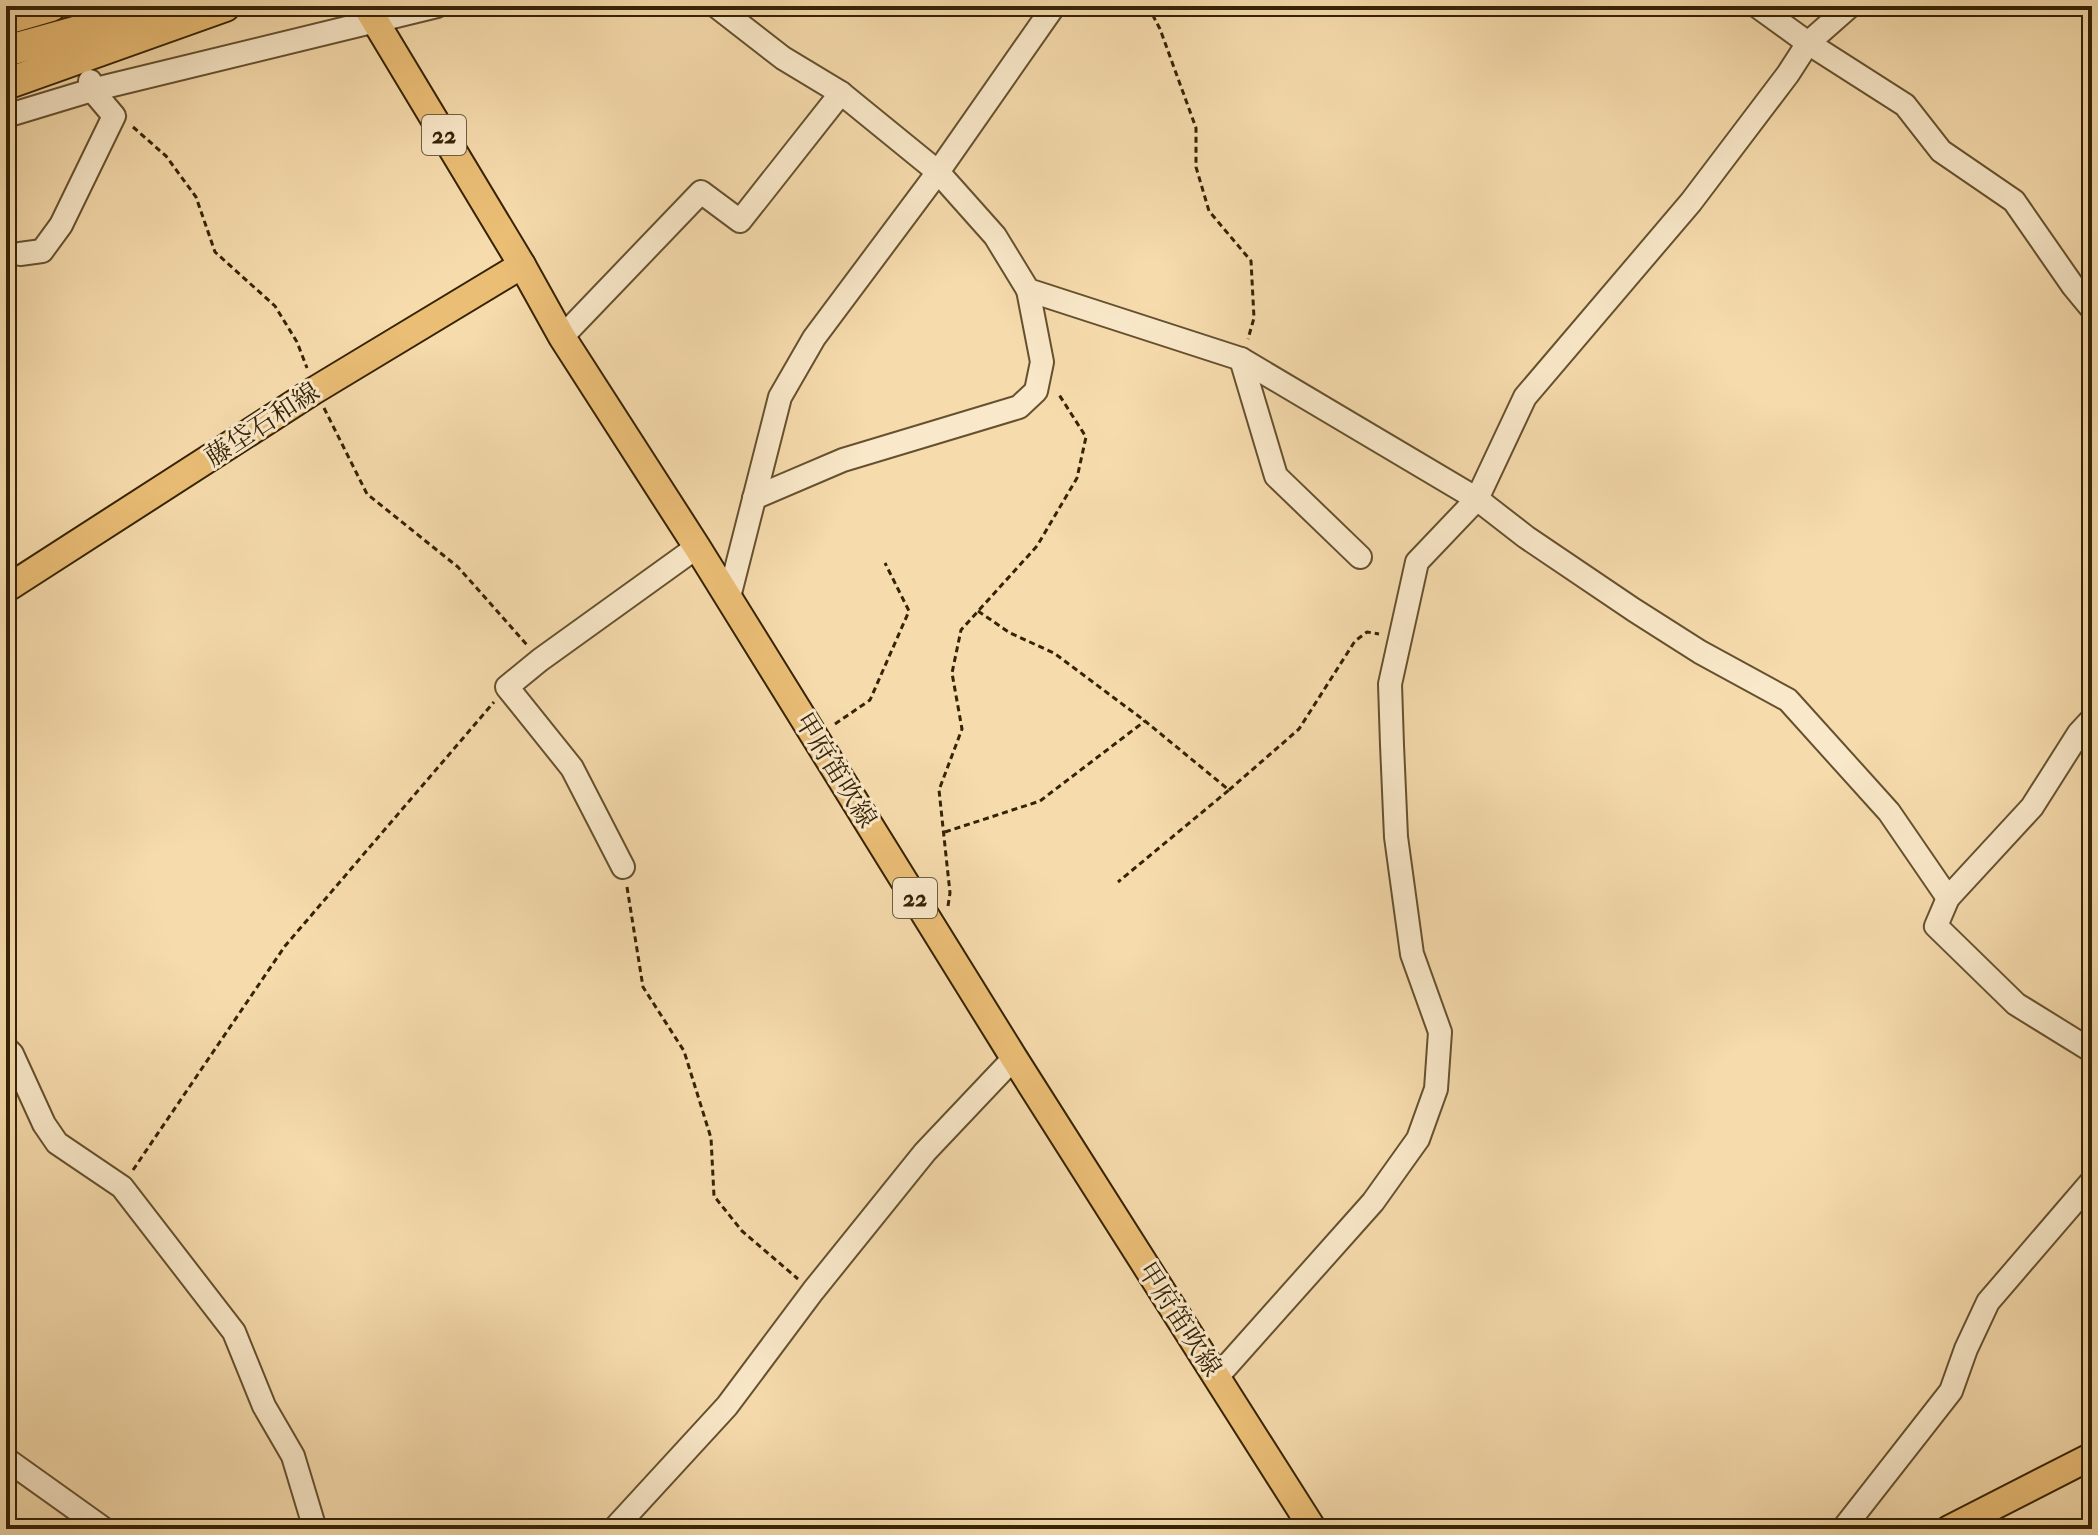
<svg xmlns="http://www.w3.org/2000/svg" width="2098" height="1535" font-family="'IM FELL Double Pica','Noto Serif JP',serif">
<style>
.lines{fill:none;stroke-linecap:round;stroke-linejoin:round}
.minor-tunnel{stroke:#cfb68b;stroke-width:22;stroke-dasharray:22 11;stroke-linecap:butt}
.minor-casing{stroke:#65512f;stroke-width:26}
.major-casing{stroke:#352305;stroke-width:30}
.highway-casing{stroke:#352305;stroke-width:34}
.path{stroke:#352305;stroke-width:3;stroke-dasharray:6 4;stroke-linecap:butt}
.minor{stroke:#f9e8c9;stroke-width:22}
.major{stroke:#ebbe76;stroke-width:26}
.highway{stroke:#ebbe76;stroke-width:30}
.labels{text-anchor:middle;stroke-width:6;stroke-linejoin:round;paint-order:stroke}
.shield{fill:#f9e8c9;stroke:#705e40;stroke-width:2}
.shield-label{font-size:24px;font-weight:bold;fill:#352305}
.street-label{font-size:26px;fill:#352305;stroke:#f9e8c9}
</style>
<rect width="100%" height="100%" fill="#f6dbac"/>
<filter id="stains"><feTurbulence type="fractalNoise" baseFrequency=".0025" numOctaves="4"/><feColorMatrix values="0 0 0 0 .2 0 0 0 0 .09 0 0 0 0 .02 0 0 0 .5 -.17"/></filter>
<radialGradient id="worn" r=".72"><stop offset=".6" stop-color="#630" stop-opacity="0"/><stop offset="1" stop-color="#630" stop-opacity=".3"/></radialGradient>
<g class="lines">
<polyline class="minor-tunnel" points="80,6 85,44"/>
<defs>
<g id="minor">
<polyline points="716,6 783,58 841,93 938,172 995,236 1028,290 1241,359 1477,499 1526,537 1634,610 1700,652 1788,700 1889,812 1948,898"/>
<polyline points="1757,6 1808,43 1905,105 1941,151 2014,201 2073,286 2092,309"/>
<polyline points="6,116 92,90 437,6"/>
<polyline points="20,254 42,251 61,225 114,116 92,90 90,81"/>
<polyline points="562,337 701,192 740,221 841,93"/>
<polyline points="1241,359 1276,476 1360,557"/>
<polyline points="754,498 843,460 1019,407 1036,391 1042,362 1028,290"/>
<polyline points="729,597 780,397 814,338 938,172 1054,6"/>
<polyline points="2092,719 2079,733 2032,807 1948,898 1936,926 2016,1004 2092,1051"/>
<polyline points="623,867 572,768 507,687 540,660 697,547"/>
<polyline points="6,1048 12,1054 44,1124 57,1143 122,1187 234,1332 264,1406 293,1456 315,1529"/>
<polyline points="1217,1377 1373,1202 1418,1139 1436,1089 1440,1032 1412,954 1396,837 1392,745 1390,684 1417,562 1477,499 1525,397 1691,202 1788,74 1808,43 1850,6"/>
<polyline points="6,1459 104,1529"/>
<polyline points="614,1529 727,1406 813,1291 925,1152 1014,1058"/>
<polyline points="1843,1529 1951,1391 1966,1349 1988,1302 2092,1181"/>
</g>
<g id="major">
<polyline points="366,6 522,265 562,337 697,547 1014,1058 1313,1529"/>
<polyline points="6,589 315,390 522,265"/>
<polyline points="1949,1529 2092,1456"/>
</g>
<g id="highway">
<polyline points="6,19 51,6"/>
<polyline points="6,51 169,6"/>
<polyline points="6,84 225,6"/>
</g>
</defs>
<use href="#minor" class="minor-casing"/>
<use href="#major" class="major-casing"/>
<use href="#highway" class="highway-casing"/>
<g class="path">
<polyline points="1148,6 1160,29 1196,128 1196,167 1209,211 1251,261 1254,318 1248,339"/>
<polyline points="133,127 166,156 196,197 215,252 275,306 297,342 307,368"/>
<polyline points="324,408 367,494 458,567 527,645"/>
<polyline points="978,611 1010,633 1054,653 1145,721 1229,790 1118,882"/>
<polyline points="835,724 870,700 909,611 885,563"/>
<polyline points="1229,790 1299,729 1355,641 1367,632 1379,634"/>
<polyline points="945,832 1040,801 1145,721"/>
<polyline points="627,887 643,987 684,1051 711,1138 714,1196 742,1231 798,1279"/>
<polyline points="948,906 950,893 939,790 962,729 952,673 961,630 1037,546 1077,478 1086,437 1058,393"/>
<polyline points="133,1170 285,946 494,702"/>
</g>
<use href="#minor" class="minor"/>
<use href="#major" class="major"/>
<use href="#highway" class="highway"/>
</g>
<g class="labels">
<g class="shield">
<rect x="422" y="115" width="44" height="40" rx="6"/>
<rect x="893" y="878" width="44" height="40" rx="6"/>
</g>
<g class="shield-label">
<text x="444" y="143">22</text>
<text x="915" y="906">22</text>
</g>
<g class="street-label">
<text transform="translate(262 424) rotate(-33)" y="9">藤垈石和線</text>
<text transform="translate(836 770) rotate(58)" y="9">甲府笛吹線</text>
<text transform="translate(1180 1319) rotate(57)" y="9">甲府笛吹線</text>
</g>
</g>
<rect width="2098" height="1535" fill="none" stroke="#f6dbac" stroke-width="32"/>
<rect x="8" y="8" width="2082" height="1519" fill="none" stroke="#352305" stroke-width="4"/>
<rect x="16" y="16" width="2066" height="1503" fill="none" stroke="#352305" stroke-width="2"/>
<rect width="100%" height="100%" filter="url(#stains)"/>
<rect width="100%" height="100%" fill="url(#worn)"/>
</svg>
